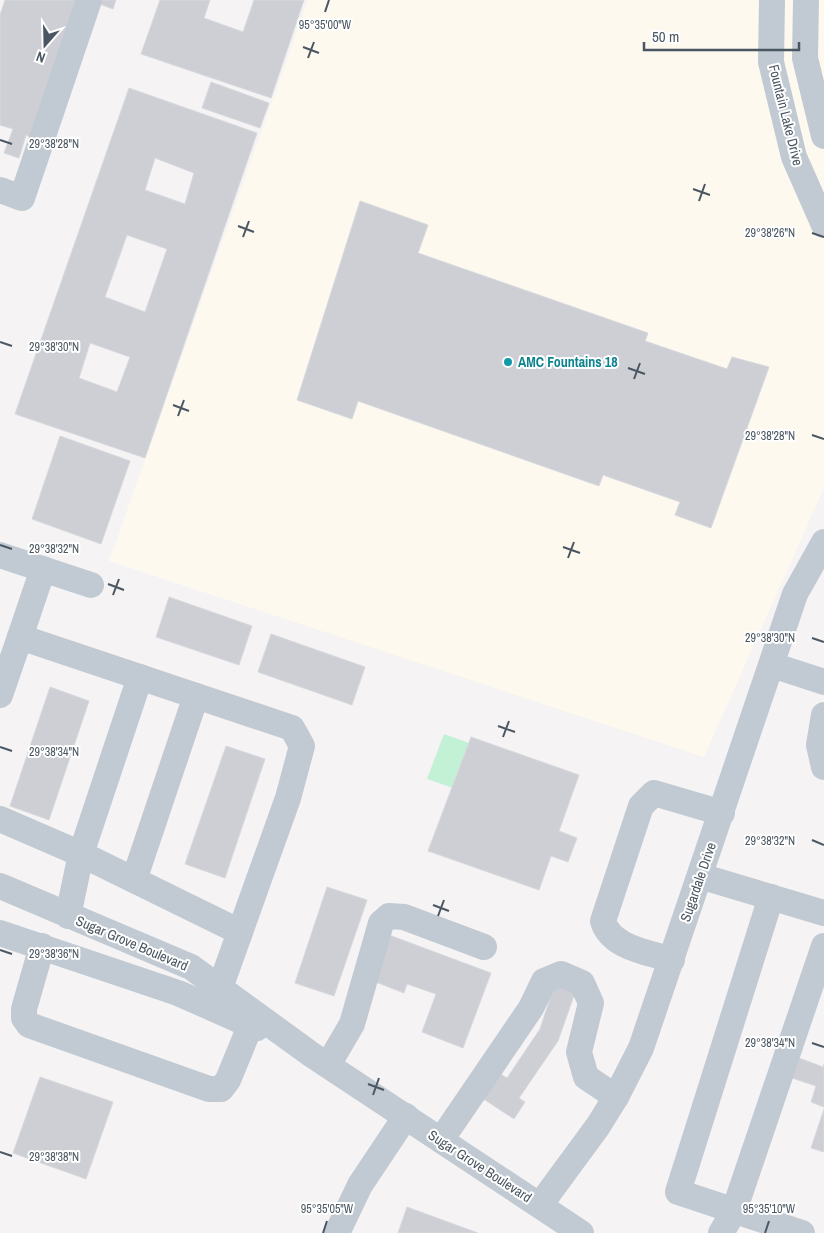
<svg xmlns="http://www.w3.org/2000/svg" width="824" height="1233" font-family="'Archivo Narrow',sans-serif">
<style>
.commercial{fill:#fdf9ef}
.green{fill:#c3f1d5}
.building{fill:#cdcfd5;stroke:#d7d9de;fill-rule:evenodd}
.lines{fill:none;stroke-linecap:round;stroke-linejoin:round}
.minor{stroke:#c1cad2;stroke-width:26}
.ticks{fill:none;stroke:#4a5661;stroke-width:2}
.culture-dot{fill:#0f9aa8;stroke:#fff;stroke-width:2}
.labels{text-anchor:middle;stroke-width:4;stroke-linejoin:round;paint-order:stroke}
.street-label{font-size:14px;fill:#4a5661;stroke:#fff}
.culture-label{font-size:14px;font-weight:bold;fill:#0d838f;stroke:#fff;text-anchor:start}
.ticks-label{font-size:12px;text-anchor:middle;fill:#4a5661;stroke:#fff;stroke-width:4;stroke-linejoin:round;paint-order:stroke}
</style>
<rect width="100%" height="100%" fill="#f5f3f3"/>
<polygon class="commercial" points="308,0 824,0 824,488 704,757 109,561"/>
<polygon class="green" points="444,734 469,743 453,788 427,779"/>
<g class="building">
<polygon points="5,0 82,0 35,139 26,135 19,158 4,153 13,129 0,125 0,15"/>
<polygon points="102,0 116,0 113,9 100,4"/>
<polygon points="160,0 210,0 204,18 243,32 254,0 304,0 271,98 141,54"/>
<polygon points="211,82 269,103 260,128 202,108"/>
<path d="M129,88L257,133L145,458L15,414ZM155,158L194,173L185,204L145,190ZM127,235L167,249L145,312L105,297ZM90,343L130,357L117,392L79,378Z"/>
<polygon points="360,201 428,225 418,253 648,333 645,341 727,369 732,357 769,367 711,528 675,515 680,502 603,475 599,486 358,401 352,419 297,400"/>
<polygon points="60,436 130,461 101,544 32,519"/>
<polygon points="169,597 252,626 239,665 156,637"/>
<polygon points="271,634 365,667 352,705 258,672"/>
<polygon points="50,687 89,701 49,820 10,806"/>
<polygon points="471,737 579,775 559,831 577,838 568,862 551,856 539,890 428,851"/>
<polygon points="226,746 265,759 225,878 185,864"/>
<polygon points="327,887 367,900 334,996 295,983"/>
<polygon points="389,935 491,973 463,1048 422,1032 436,994 407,984 404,993 373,981"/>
<polygon points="555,983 576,990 558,1041 519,1098 525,1102 514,1119 482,1098 499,1073 507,1078 540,1029"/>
<polygon points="799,1058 823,1067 824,1064 824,1107 811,1102 816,1086 792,1078"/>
<polygon points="40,1077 113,1102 86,1179 13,1153"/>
<polygon points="824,1109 824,1152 811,1148"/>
<polygon points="407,1207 478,1233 398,1233"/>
</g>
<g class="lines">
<g class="minor">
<polyline points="772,0 771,62 794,157 824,225"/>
<polyline points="806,0 805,58 824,136"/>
<polyline points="0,190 22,198 89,0"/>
<polyline points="0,555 91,585"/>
<polyline points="43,569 20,637 292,728 302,746 288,798 220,988"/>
<polyline points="772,665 824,682"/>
<polyline points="0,695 20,637"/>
<polyline points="824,715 819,745 824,767"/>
<polyline points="0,819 81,854 240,932"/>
<polyline points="700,876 824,913"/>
<polyline points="134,880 196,696"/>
<polyline points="0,886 191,967 312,1055 581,1233"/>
<polyline points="771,897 678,1192 802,1233"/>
<polyline points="68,916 81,854 140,677"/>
<polyline points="0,933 178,993 257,1028"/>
<polyline points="42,946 24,1009 24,1018 29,1025 209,1089 221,1089 228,1080 255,1014"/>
<path d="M672,960C648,952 611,948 603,921L641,806L654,793L722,813"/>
<polyline points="328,1065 352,1024 381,923 389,916 404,917 484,947"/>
<polyline points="441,1140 531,1008 544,981 561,974 582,983 591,1003 579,1052 586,1077 616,1097"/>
<polyline points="540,1205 598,1126 616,1097 641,1048 795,594 824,542"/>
<polyline points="337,1233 360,1185 406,1116"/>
<polyline points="721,1233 734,1211 824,946"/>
</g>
</g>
<path class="ticks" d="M325,12L329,0M303,47L319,53M308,58L314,42M0,140L12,144M693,189L710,195M699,201L705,184M238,226L254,232M812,233L824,237M243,237L249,221M0,342L12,346M628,368L645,374M634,379L640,363M173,405L189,411M178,416L184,400M812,435L824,439M0,545L12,549M563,547L580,553M568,558L574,542M108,584L124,590M113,595L119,579M812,638L824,642M498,726L515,732M503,737L509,721M0,747L12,751M812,840L824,845M433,905L449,911M438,916L444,900M0,950L12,954M812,1043L824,1047M368,1084L384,1090M373,1095L379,1078M0,1152L12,1156M323,1233L327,1221M765,1233L769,1221"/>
<circle class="culture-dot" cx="508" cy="362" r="5"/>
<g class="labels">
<g class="street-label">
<text transform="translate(786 115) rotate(76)" y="5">Fountain Lake Drive</text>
<text transform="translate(698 882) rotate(-71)" y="5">Sugardale Drive</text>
<text transform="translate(132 943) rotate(23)" y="5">Sugar Grove Boulevard</text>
<text transform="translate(480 1166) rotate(33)" y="5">Sugar Grove Boulevard</text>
</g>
<g class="culture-label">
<text x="518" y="367">AMC Fountains 18</text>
</g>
</g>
<g class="ticks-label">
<text x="325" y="29">95°35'00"W</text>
<text x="54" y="148">29°38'28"N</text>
<text x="770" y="237">29°38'26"N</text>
<text x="54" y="351">29°38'30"N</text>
<text x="770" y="440">29°38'28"N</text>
<text x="54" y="553">29°38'32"N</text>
<text x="770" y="642">29°38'30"N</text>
<text x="54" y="756">29°38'34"N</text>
<text x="770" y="845">29°38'32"N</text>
<text x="54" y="958">29°38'36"N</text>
<text x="770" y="1047">29°38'34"N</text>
<text x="54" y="1161">29°38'38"N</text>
<text x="327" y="1213">95°35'05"W</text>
<text x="769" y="1213">95°35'10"W</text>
</g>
<g transform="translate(45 45) rotate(200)" stroke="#ffffff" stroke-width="4" paint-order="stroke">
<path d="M0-4L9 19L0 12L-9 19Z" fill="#4a5661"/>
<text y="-8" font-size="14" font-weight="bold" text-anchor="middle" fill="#4a5661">N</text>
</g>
<path d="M644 42v8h155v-8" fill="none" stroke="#4a5661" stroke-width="2.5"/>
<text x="652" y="42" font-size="15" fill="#4a5661" stroke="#ffffff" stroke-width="4" paint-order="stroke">50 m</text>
</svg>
